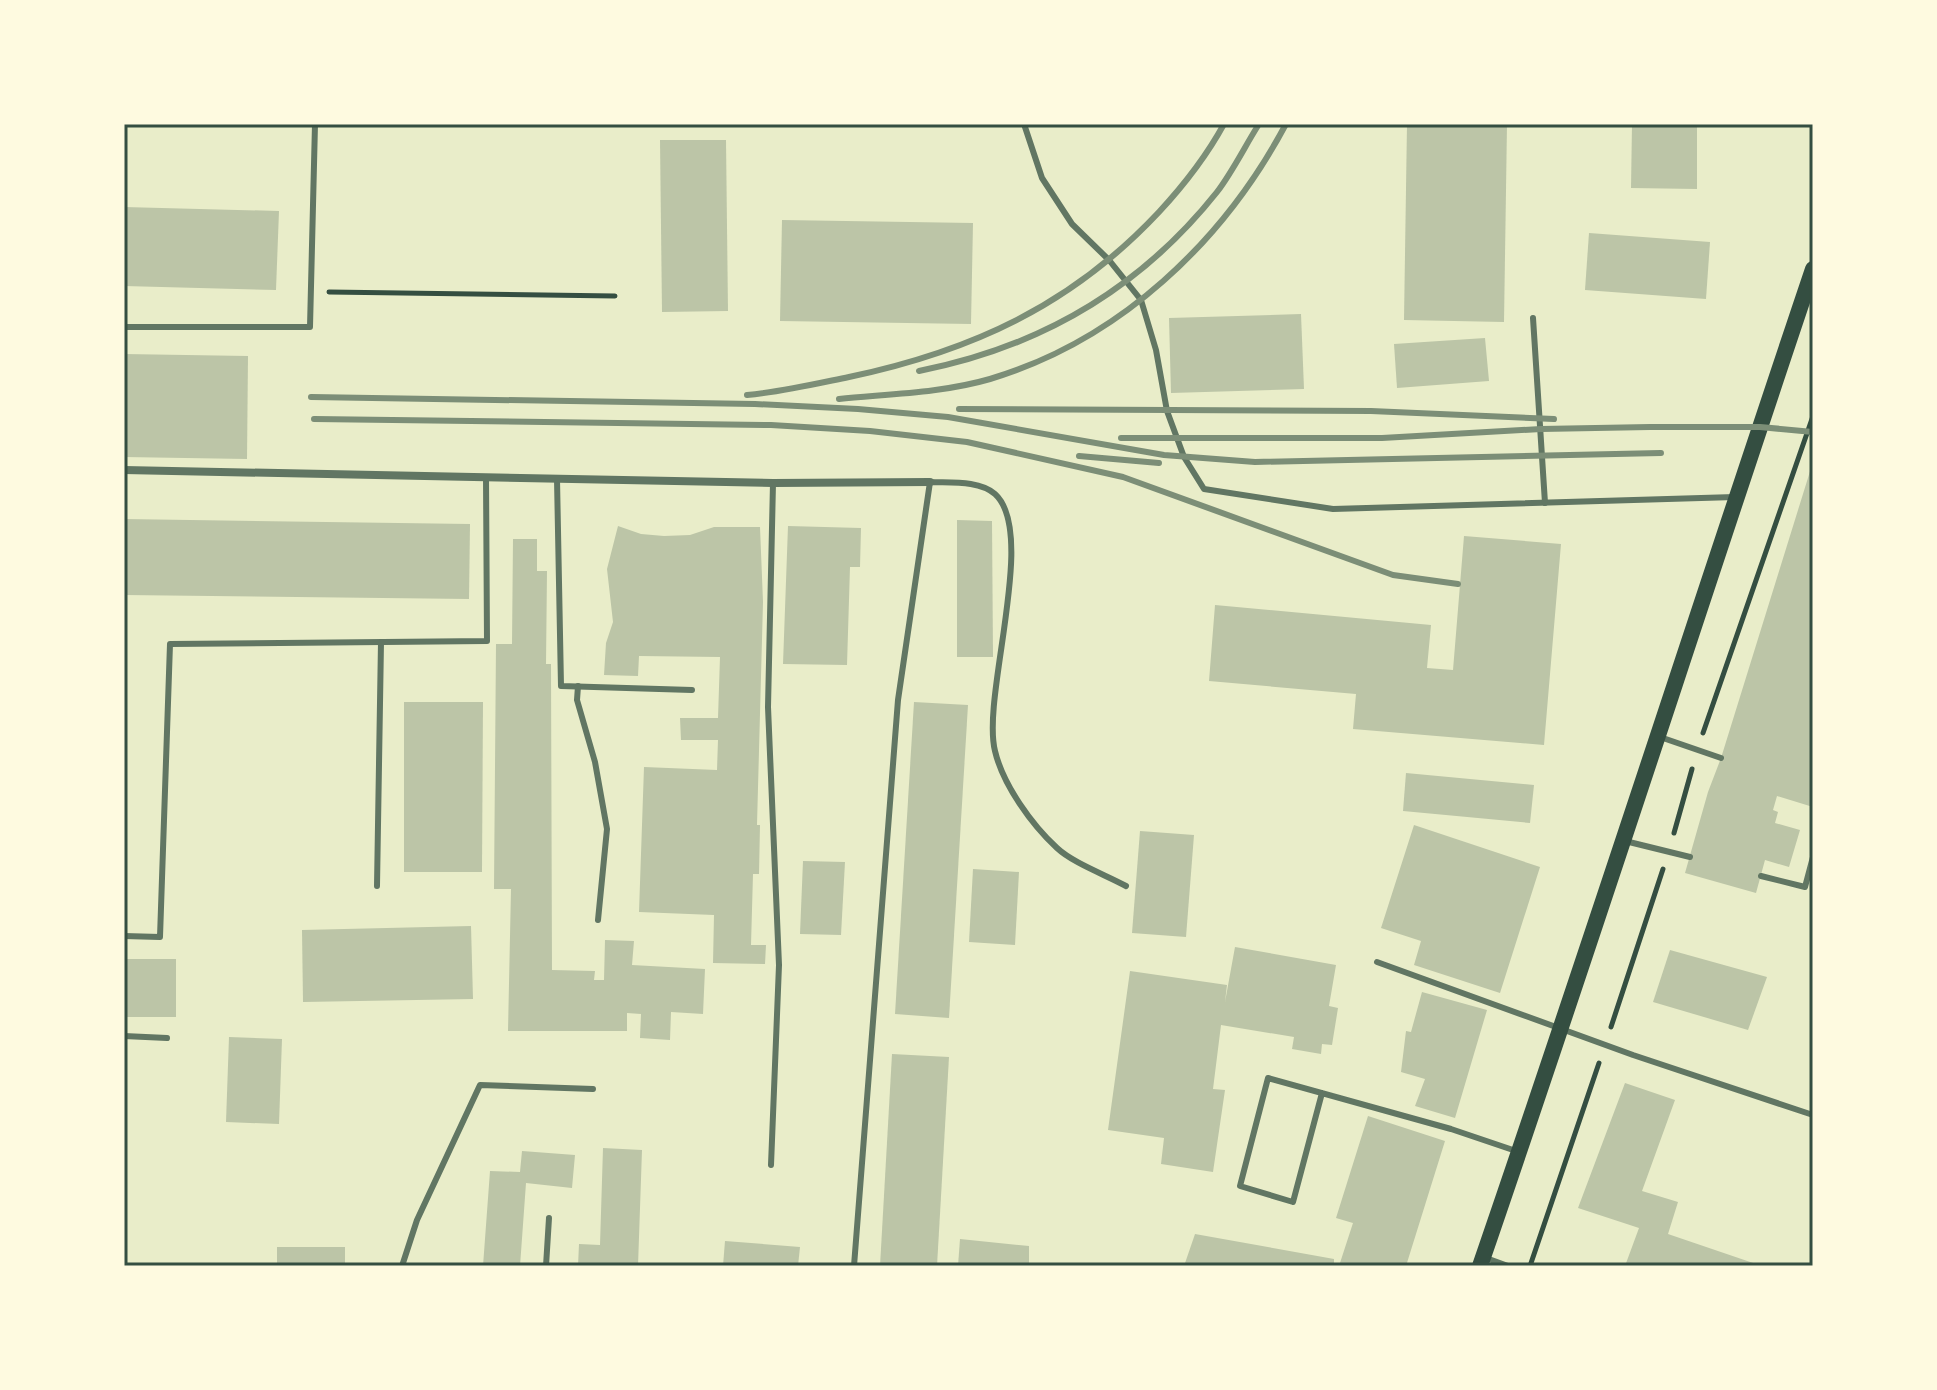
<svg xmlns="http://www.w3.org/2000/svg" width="1937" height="1390" font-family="'IBM Plex Sans',sans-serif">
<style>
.building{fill:#bcc5a7}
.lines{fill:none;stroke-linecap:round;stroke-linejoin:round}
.path{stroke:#344e41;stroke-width:5}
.service{stroke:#617663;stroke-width:6}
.minor{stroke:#617663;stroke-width:8}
.secondary{stroke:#344e41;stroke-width:16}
.rail{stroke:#7c8e77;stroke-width:6}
.neatline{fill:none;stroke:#344e41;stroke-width:3}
</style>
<rect width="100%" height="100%" fill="#e9edc9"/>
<g class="building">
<polygon points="1407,124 1507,124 1504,322 1404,320"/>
<polygon points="1632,124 1697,124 1697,189 1631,188"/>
<polygon points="660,140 726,140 728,311 662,312"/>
<polygon points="124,207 279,211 276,290 124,286"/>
<polygon points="782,220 973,223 971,324 780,321"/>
<polygon points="1589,233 1710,242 1706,299 1585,290"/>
<polygon points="1301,314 1304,389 1171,393 1169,318"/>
<polygon points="1485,338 1489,381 1397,388 1394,344"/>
<polygon points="124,354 248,356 247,459 124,457"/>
<polygon points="1812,465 1813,807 1777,796 1773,810 1778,812 1775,823 1800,830 1789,867 1765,860 1756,893 1685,873 1708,792 1721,758"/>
<polygon points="124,519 470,524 469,599 124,595"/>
<polygon points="957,520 992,521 993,657 957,657"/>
<polygon points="618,526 641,534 664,536 690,535 714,527 760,527 763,602 757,825 760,825 759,874 753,874 751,945 766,945 765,964 713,963 714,915 639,912 644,767 717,770 718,740 681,740 680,718 718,718 720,657 639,656 638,676 604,675 606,643 613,622 607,569"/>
<polygon points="788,526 861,528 860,567 850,567 847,665 783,664"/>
<polygon points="1464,536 1561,544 1544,745 1353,729 1356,694 1209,681 1215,605 1431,625 1427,668 1453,670"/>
<polygon points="513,539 537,539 537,571 547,571 546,664 551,664 552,970 595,971 594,980 604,980 605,940 634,941 632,965 705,969 703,1014 671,1012 670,1040 640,1038 641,1014 627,1013 627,1031 508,1031 511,889 494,889 496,644 512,644"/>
<polygon points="404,702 483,702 482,872 404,872"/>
<polygon points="914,702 968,705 949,1018 895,1014"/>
<polygon points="1406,773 1534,785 1530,823 1403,811"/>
<polygon points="1414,825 1540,867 1500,993 1414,965 1421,941 1381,928"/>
<polygon points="1140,831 1194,835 1186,937 1132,933"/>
<polygon points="803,861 845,862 841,935 800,934"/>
<polygon points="973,869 1019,872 1015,945 969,942"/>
<polygon points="471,926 473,999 303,1002 302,930"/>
<polygon points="1235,947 1336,965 1329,1006 1338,1008 1332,1045 1322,1044 1321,1054 1292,1049 1294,1037 1221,1025 1213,1089 1225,1090 1213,1172 1161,1164 1164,1138 1108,1130 1130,971 1227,985 1225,1002"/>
<polygon points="1670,950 1767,977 1748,1030 1653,1002"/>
<rect x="124" y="959" width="52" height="58"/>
<polygon points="1422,992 1487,1010 1455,1118 1415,1106 1425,1079 1401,1072 1406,1031 1411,1032"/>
<polygon points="229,1037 282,1039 279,1124 226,1122"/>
<polygon points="892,1054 949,1057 937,1266 880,1266"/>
<polygon points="1625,1083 1675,1100 1642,1191 1678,1202 1668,1234 1762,1266 1625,1266 1639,1228 1578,1208"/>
<polygon points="1368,1116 1445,1141 1406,1266 1339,1266 1353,1223 1336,1218"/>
<polygon points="603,1148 642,1150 638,1266 578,1266 579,1244 600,1245"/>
<polygon points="522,1151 575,1155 572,1188 526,1183 520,1266 483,1266 490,1171 520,1172"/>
<polygon points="1195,1234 1334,1259 1334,1266 1184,1266"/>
<polygon points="960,1239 1029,1246 1029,1266 958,1266"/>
<polygon points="725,1241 800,1247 798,1266 723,1266"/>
<rect x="277" y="1247" width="68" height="19"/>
</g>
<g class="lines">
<g class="path">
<polyline points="329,292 615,296"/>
<polyline points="1703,733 1813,416"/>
<polyline points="1674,833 1692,769"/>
<polyline points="1611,1027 1663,869"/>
<polyline points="1530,1266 1599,1063"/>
</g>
<g class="service">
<polyline points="1024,124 1042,178 1072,224 1109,260 1141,300 1156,350 1167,411 1184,457 1204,489 1333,509 1735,497"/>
<polyline points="1533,318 1545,503"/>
<polyline points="124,327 310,327 315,124"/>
<polyline points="557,479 561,686 692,690"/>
<polyline points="578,686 577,700 595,762 607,829 598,920"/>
<polyline points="1660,737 1721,758"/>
<polyline points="1625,841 1690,857"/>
<polyline points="1761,876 1805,887 1813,857"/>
<polyline points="377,886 381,642"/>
<polyline points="124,936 160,937 170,644 487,641 486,477"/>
<polyline points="1377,962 1633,1055 1813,1115"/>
<polyline points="124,1036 167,1038"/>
<polyline points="1322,1093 1293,1202 1240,1186 1268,1078 1451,1129 1519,1152"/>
<polyline points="771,1165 779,965 768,707 773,483"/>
<polyline points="1486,1258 1508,1266"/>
<polyline points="402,1266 417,1220 480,1085 593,1089"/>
<polyline points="546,1266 549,1218"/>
<path d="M854,1266L898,700L930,482C950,483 979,480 995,494C1038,533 981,696 995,751C1003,785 1032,825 1057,848C1073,863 1106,875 1126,886"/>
</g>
<polyline class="minor" points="124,470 773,483 930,482"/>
<path class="secondary" d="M1480,1266C1594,935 1701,601 1813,269"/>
<g class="rail">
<path d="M919,371C1041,347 1140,289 1217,192C1233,171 1245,146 1259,124"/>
<path d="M747,395C781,392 815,384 849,377C972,351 1072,305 1159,212C1184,185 1206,157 1224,124"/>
<polyline points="311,397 755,404 858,409 948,417 1164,455 1255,462 1661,453"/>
<path d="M839,399C889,394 942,393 990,379C1120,340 1223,242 1286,124"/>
<polyline points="959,409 1371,411 1554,419"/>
<polyline points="314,419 771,425 870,431 967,442 1123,477 1393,575 1458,584"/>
<polyline points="1121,438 1382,438 1541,429 1650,427 1760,427 1813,432"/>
<polyline points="1079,456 1159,463"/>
</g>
</g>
<rect width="1937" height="1390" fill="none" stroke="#fefae0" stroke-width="252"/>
<rect x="126" y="126" width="1685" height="1138" class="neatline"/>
</svg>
